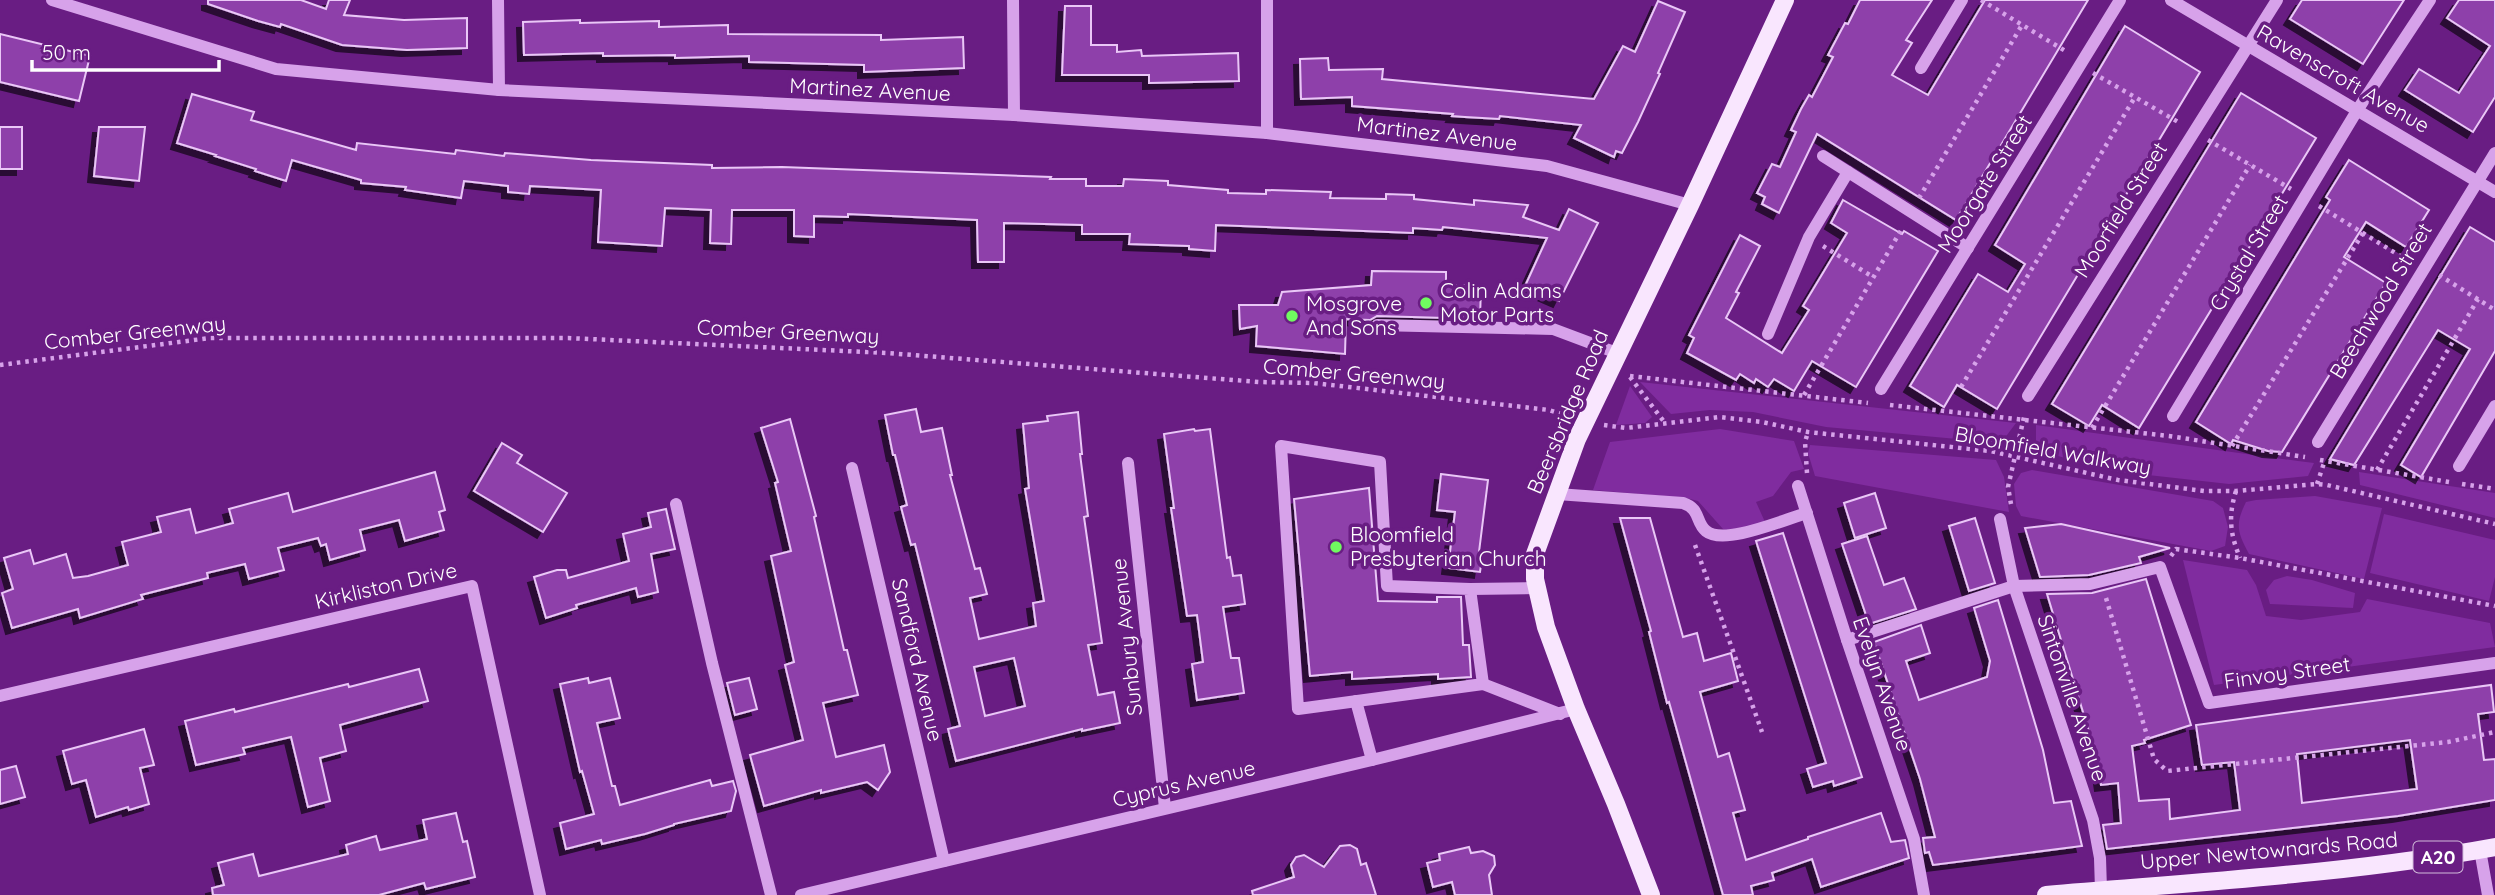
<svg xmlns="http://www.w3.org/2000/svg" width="2495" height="895" font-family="Quicksand,sans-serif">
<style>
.green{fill:#802c9f}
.building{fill:#8e41aa;stroke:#eac7f7;stroke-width:2;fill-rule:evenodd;filter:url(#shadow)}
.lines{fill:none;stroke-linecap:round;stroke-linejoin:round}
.path{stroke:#d7a2ea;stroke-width:4.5;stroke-dasharray:3.5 5;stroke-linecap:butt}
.minor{stroke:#d7a2ea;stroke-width:12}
.major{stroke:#f9e6fe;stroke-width:18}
.poi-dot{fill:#70fa60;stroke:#691d83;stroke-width:2.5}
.labels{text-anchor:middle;stroke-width:7;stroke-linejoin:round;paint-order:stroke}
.shield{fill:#691d83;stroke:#d2bbda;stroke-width:2}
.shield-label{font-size:19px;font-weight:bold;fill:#fff}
.street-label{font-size:21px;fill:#fff;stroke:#691d83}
.poi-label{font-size:21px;fill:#fff;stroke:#691d83;text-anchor:start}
</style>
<defs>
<filter id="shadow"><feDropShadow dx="-6" dy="6" stdDeviation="0" flood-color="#0009"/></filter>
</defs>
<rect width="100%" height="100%" fill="#691d83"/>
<g class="green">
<polygon points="1640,382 2016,423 2001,443 1826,427 1753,412 1710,410 1671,414"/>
<polygon points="1630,386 1652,417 1645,423 1616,425"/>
<polygon points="2036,425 2298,461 2314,463 2308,476 2229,484 2112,471 2040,451 2036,448"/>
<polygon points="1720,429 1794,441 1804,469 1791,472 1773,496 1756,502 1765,522 1731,531 1723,529 1698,501 1686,498 1593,490 1610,442"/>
<polygon points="1810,445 1996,460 2004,477 2009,512 1815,476 1808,453"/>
<polygon points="2032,470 2213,501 2223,508 2228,527 2225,546 2211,551 2021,516 2016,506 2014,484 2021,473"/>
<polygon points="2359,472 2495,493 2495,518 2360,485"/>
<path d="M2315,496L2382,508L2364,579L2249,554C2237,532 2235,524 2246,502L2256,500Z"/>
<polygon points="2384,514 2495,540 2495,577 2489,601 2370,573"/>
<polygon points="2183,560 2247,570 2256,585 2266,616 2301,620 2360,612 2367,599 2490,623 2495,647 2214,685"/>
<polygon points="2287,576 2312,580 2355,593 2353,608 2270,604 2266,590 2274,580"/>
</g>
<g class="building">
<polygon points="208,0 301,0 326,9 329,0 350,0 344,15 404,20 467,18 467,48 407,50 342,45 281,24 280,27 258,21 208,4"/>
<polygon points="1860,0 1932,0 1906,40 1912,43 1892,75 1928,95 1985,0 2088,0 1956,220 1817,134 1779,213 1762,204 1765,197 1757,193 1772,164 1780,167 1796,132 1791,130 1801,109 1809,95 1812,97 1833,57 1828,55 1845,23 1848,24"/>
<polygon points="2302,0 2404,0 2363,64 2290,19"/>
<polygon points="2459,0 2495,0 2495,97 2473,132 2405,90 2419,69 2459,93 2490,46 2447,18"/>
<polygon points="1658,1 1685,12 1658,73 1660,74 1638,122 1622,153 1616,151 1614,157 1574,138 1581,125 1500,116 1499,119 1465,117 1452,116 1453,114 1352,106 1352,97 1301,99 1300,59 1328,58 1329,70 1383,69 1382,79 1594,99 1623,46 1635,52"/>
<polygon points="1065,6 1091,6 1091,45 1117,45 1117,52 1141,50 1142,56 1238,53 1239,81 1149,83 1149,75 1062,75"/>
<polygon points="580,20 580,23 659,21 659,27 728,25 728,34 881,35 881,40 963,37 964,68 864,72 864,65 749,62 749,56 675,58 675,55 603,56 603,53 524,55 523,22"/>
<polygon points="2125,26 2200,72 1997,409 1957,385 1944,407 1910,386 1978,274 2008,292 2025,264 1995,245"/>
<polygon points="0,34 90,56 79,101 0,82"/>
<polygon points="2241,93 2316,138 2139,428 2102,405 2089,426 2052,404"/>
<polygon points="192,94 254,112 251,120 356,150 357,143 455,154 456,150 504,156 505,153 591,160 712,165 712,168 782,167 1051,177 1050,179 1086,179 1086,186 1123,186 1124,179 1168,181 1168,185 1228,190 1228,193 1266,194 1266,190 1331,192 1330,198 1386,199 1386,194 1414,195 1414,199 1474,205 1474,200 1528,205 1523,217 1559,230 1569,209 1598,223 1559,301 1525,286 1547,238 1443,227 1442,230 1413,228 1413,233 1216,225 1215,251 1189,249 1189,246 1129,244 1130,234 1082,234 1082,225 1004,223 1004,262 978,262 977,220 848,214 848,217 814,216 814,237 794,236 794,210 732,210 731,244 710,243 711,210 665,208 662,246 598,242 601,190 530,186 529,194 508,192 508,186 464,181 461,198 405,190 406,187 361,183 361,180 292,160 286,181 255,171 256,169 215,156 216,155 177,143"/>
<rect x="0" y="127" width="22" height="42"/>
<polygon points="99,127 145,127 139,181 94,176"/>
<polygon points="2349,160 2429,210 2406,247 2366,222 2344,257 2386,283 2282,452 2268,451 2233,440 2231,444 2196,422 2330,200 2326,197"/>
<polygon points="1843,200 1902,234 1904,231 1938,251 1856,387 1812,361 1794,391 1774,379 1768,387 1756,379 1754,383 1740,374 1736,380 1687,353 1694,338 1689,335 1740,235 1760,246 1736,292 1739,293 1726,318 1782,353 1809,310 1803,306 1847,233 1831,223"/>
<polygon points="2470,227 2495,242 2495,351 2421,477 2401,465 2470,349 2438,330 2354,465 2330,459"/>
<polygon points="1372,271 1446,272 1446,285 1481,286 1480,319 1377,316 1370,320 1346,319 1345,354 1256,346 1257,326 1240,329 1239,305 1278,305 1282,292 1371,285"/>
<path d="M916,409L921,432L942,428L952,475H950L975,569L980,568L987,594L970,598L979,639L1036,626L1033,603L1044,601L1025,489L1029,488L1023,424L1048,421L1047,416L1078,412L1082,454H1080L1088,516L1084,517L1102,643L1088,645L1098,695L1114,692L1120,723L1082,731V729L956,761L948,729L960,726L915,544L911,545L901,507L907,505L895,455H893L885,415ZM1014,658L1025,706L985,716L974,667Z"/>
<polygon points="790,419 816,516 814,517 844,650 847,650 858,695 823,703 836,757 884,745 890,772 878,790 867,782 821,793 821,790 764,806 750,755 803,740 785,665 794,662 771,556 791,551 775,483 778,482 761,428"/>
<polygon points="1194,429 1195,431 1210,429 1227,558 1230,557 1233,576 1241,575 1245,604 1223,607 1231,658 1239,658 1244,693 1197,700 1192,664 1203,662 1197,615 1187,616 1171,508 1174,508 1164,434"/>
<polygon points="502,443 522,455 517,463 567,493 543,532 474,491"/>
<polygon points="435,472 445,510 439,512 444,530 405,541 399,520 360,530 365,550 330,560 326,544 321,546 318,538 278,548 284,570 249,579 245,564 207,573 208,578 141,595 143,599 80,618 78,609 12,628 2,593 13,589 4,558 30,550 34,564 66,554 73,578 88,576 128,565 122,542 161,532 157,517 190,509 196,533 233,523 229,509 288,493 293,512"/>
<polygon points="1441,474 1488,480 1479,552 1483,552 1480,572 1448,568 1455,512 1437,510"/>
<polygon points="1369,488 1378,601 1437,602 1437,597 1461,597 1463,645 1469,645 1471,677 1438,679 1438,674 1352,679 1352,672 1310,676 1294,499"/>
<polygon points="1875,493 1886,528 1855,538 1844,503"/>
<polygon points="666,509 675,549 651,554 658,592 638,597 636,588 576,605 577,608 546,618 534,577 557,570 566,570 568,578 629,561 623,534 651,527 648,513"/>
<polygon points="1620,518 1650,518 1683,637 1697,633 1704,661 1731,653 1738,681 1700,692 1718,757 1729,753 1745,810 1733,813 1746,860 1808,839 1808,837 1881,813 1891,842 1905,840 1909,858 1821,887 1812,859 1772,873 1774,880 1751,886 1753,895 1723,895 1669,702 1667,703 1649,632 1651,631"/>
<polygon points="1975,518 1995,583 1969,591 1949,526"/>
<polygon points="2061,524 2170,548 2139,557 2141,563 2089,575 2040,577 2025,528"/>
<polygon points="1783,533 1862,777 1834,786 1833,781 1813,787 1807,769 1826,763 1756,541"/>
<polygon points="1867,536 1884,585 1904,578 1916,609 1869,624 1842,544"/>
<path d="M2146,579L2191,725L2144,740L2145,743L2132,746L2139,801L2169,799L2170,819L2240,810L2234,762L2202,765L2196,725L2491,685L2494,712L2478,714L2484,760L2495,759V800L2398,816L2107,849L2103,825L2121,823L2118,783L2101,785L2097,758L2047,594L2092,593ZM2410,740L2417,789L2302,803L2297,754Z"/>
<polygon points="1998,600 2043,750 2054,803 2071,801 2082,846 1933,865 1929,852 1925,853 1923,838 1935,837 1920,779 1874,642 1921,625 1930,653 1906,661 1919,700 1987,677 1990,661 1974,608"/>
<polygon points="419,669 428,701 340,725 346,751 320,758 330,801 308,807 291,737 243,748 245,754 196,765 185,721 234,709 235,712 348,684 349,687"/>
<polygon points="588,678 589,683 610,678 620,718 597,723 612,786 615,786 620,805 710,780 712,786 733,781 736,791 731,811 674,824 674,825 645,834 602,844 601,840 566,849 560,823 594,814 582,771 580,772 560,684"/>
<polygon points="749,678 757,709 735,715 727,683"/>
<polygon points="144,729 154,765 140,768 149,804 129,810 128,807 96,817 86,780 72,784 63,751"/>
<polygon points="16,766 25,797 0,804 0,770"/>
<polygon points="456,813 463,842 467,841 475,877 426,889 424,883 379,895 213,895 212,888 224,885 218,863 253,854 259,876 348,854 346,845 376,836 380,850 427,839 423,820"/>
<polygon points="1350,845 1357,849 1361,865 1366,863 1376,895 1253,895 1252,891 1294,877 1291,865 1296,857 1304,855 1324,867 1340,846"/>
<polygon points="1469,847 1471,853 1483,851 1494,856 1495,865 1489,875 1492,895 1455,895 1452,882 1433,887 1427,863 1440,860 1439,854"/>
</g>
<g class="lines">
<g class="path">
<polyline points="1981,0 2067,52"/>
<polyline points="2093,73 2180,123"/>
<polyline points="2208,140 2291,189"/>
<polyline points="1919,198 2022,25"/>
<polyline points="2319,206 2410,262"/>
<polyline points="1823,246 1873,277"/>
<polyline points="2439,275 2495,310"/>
<polyline points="0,365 210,338 568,338 887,353 1259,382 1314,383 1549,410 1568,416"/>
<polyline points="1630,376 1868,403"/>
<polyline points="1630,377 1665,423"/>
<polyline points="1961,387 2135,97"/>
<polyline points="1804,395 1903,227"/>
<polyline points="1890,405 2169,436 2305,457"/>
<polyline points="1604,425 1626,428 1720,417 1762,422 1808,432 1990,451 2118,480 2204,491 2236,491 2317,484 2327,485 2495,524"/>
<polyline points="2092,428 2250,165"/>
<polyline points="2232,446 2363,233"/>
<polyline points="2320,460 2449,482"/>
<polyline points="2377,470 2478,299"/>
<polyline points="1807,473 1805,442 1808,432"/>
<polyline points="2317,484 2324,463"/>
<polyline points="2462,484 2495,489"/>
<path d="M2236,491C2228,516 2230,534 2240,558"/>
<polyline points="2011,504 2008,487 2024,417"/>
<polyline points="1695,545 1762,732"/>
<polyline points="2171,556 2176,549 2240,558 2495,606"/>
<polyline points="2106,598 2154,759 2167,771 2448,742 2495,732"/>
</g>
<g class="minor">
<polyline points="52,0 276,69 499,90 1014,115 1267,133 1547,166 1690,205"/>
<polyline points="498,0 499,90"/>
<polyline points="1013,0 1014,115"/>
<polyline points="1267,0 1267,133"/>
<polyline points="2171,0 2495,192"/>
<polyline points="1921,68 1962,0"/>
<polyline points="1823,156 1968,248"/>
<polyline points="1377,325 1553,329 1617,353"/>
<polyline points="1768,334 1809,237 1848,172"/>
<polyline points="1881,389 2120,0"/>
<polyline points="2028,396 2277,0"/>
<polyline points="2173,416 2358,109 2430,0"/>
<polyline points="2318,442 2495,153"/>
<polygon points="1281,446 1380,462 1387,586 1470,589 1483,684 1298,709"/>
<polyline points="1128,463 1165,808"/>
<polyline points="2459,466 2495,406"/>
<polyline points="852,468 944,861"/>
<polyline points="1798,486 1847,640 1914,839 1924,895"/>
<path d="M1557,494L1683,503C1701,509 1695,522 1706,531C1724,546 1785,519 1807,513"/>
<polyline points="676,504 712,663 771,895"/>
<polyline points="2000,519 2014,586 2093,820 2100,858 2101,890"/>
<polyline points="1470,589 1537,588"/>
<polyline points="1847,640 2014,586 2090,584 2160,567 2209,703 2495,663"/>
<polyline points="1483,684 1560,714"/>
<polyline points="0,696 472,586 540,895"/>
<polyline points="1356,701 1372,760"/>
<polyline points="2480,850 2488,895"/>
<polyline points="801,895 1372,760 1576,709"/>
</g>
<g class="major">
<polyline points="1651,895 1616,804 1576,709 1546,627 1535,579 1535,554 1577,439 1690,205 1785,0"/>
<path d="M2046,895C2196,882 2347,874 2495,847"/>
</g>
</g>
<g class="poi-dot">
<circle cx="1426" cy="303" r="7"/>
<circle cx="1292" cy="316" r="7"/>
<circle cx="1336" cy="547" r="7"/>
</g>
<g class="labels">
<rect class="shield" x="2413.5" y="841.5" width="49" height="31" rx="5"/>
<g class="shield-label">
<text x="2438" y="864">A20</text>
</g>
<g class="street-label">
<text transform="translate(2343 79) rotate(30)" y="7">Ravenscroft Avenue</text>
<text transform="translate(870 90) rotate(3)" y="7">Martinez Avenue</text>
<text transform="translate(1437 134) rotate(7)" y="7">Martinez Avenue</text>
<text transform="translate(1985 184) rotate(-58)" y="7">Moorgate Street</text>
<text transform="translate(2121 210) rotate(-58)" y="7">Moorfield Street</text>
<text transform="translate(2249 253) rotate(-59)" y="7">Crystal Street</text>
<text transform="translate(2381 301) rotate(-59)" y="7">Beechwood Street</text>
<text transform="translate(788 332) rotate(3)" y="7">Comber Greenway</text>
<text transform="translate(135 333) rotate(-6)" y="7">Comber Greenway</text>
<text transform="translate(1354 374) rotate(5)" y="7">Comber Greenway</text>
<text transform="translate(1568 412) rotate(-67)" y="7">Beersbridge Road</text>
<text transform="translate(2053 451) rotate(10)" y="7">Bloomfield Walkway</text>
<text transform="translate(386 586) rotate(-13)" y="7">Kirkliston Drive</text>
<text transform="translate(1127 637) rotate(-96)" y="7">Sunbury Avenue</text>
<text transform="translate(917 660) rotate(77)" y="7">Sandford Avenue</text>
<text transform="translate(2287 673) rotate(-8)" y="7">Finvoy Street</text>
<text transform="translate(1882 684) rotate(71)" y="7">Evelyn Avenue</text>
<text transform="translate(2072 698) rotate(71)" y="7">Sintonville Avenue</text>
<text transform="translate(1184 784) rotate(-13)" y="7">Cyprus Avenue</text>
<text transform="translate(2269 851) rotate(-5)" y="7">Upper Newtownards Road</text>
</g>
<g class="poi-label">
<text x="1440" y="298">Colin Adams<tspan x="1440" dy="24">Motor Parts</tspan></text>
<text x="1306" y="311">Mosgrove<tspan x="1306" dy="24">And Sons</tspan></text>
<text x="1350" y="542">Bloomfield<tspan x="1350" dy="24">Presbyterian Church</tspan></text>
</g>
</g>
<path d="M32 60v10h187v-10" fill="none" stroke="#ffffff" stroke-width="3.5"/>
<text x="42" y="60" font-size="21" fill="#ffffff" stroke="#691d83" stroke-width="5" paint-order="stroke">50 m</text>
</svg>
